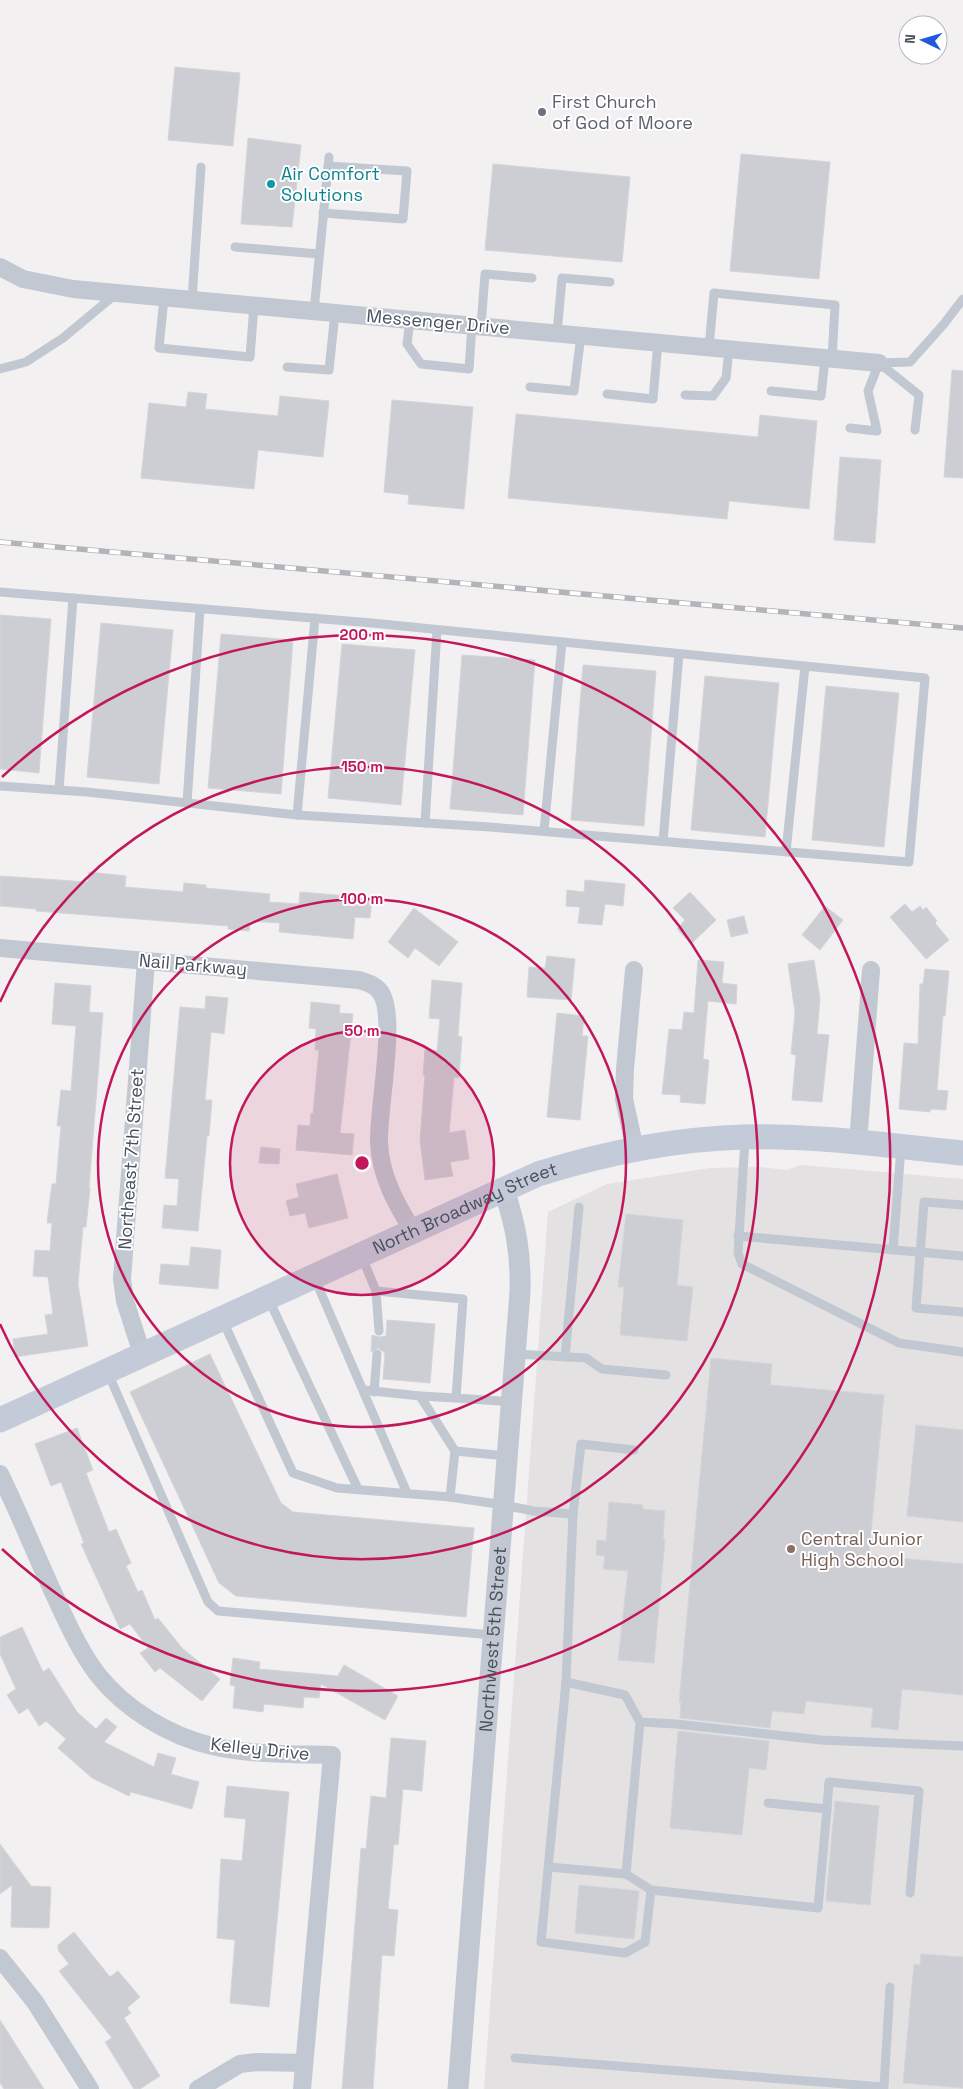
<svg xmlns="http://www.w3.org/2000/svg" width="963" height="2089" font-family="'Space Grotesk',sans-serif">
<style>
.education{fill:#e3e1e1}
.building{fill:#cdced4;stroke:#d4d5db}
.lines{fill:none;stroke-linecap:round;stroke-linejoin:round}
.service{stroke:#c1c8d1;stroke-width:9}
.minor{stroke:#c1c8d1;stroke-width:18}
.tertiary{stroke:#c1c8d1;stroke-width:21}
.secondary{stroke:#c3cad8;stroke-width:25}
.rail-casing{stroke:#b2b4ba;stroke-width:5.5}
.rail{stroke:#fff;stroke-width:4;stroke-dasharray:11;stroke-linecap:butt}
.ring{fill:none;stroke:#c2185b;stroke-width:2.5}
.worship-dot{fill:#6b7280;stroke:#fff;stroke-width:2}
.culture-dot{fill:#0f9aa8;stroke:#fff;stroke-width:2}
.education-dot{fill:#8d6e63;stroke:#fff;stroke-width:2}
.labels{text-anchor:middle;stroke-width:4;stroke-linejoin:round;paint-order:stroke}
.worship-label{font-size:18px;fill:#5b616d;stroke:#fff;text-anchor:start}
.culture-label{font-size:18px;fill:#0d838f;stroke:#fff;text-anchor:start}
.street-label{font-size:18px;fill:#48505c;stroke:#fff}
.education-label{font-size:18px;fill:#785e54;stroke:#fff;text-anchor:start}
.centre{fill:#c2185b;stroke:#fff;stroke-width:2.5}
.ring-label{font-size:15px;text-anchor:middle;font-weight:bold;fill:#c2185b;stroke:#fff;stroke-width:4;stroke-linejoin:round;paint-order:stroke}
</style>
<rect width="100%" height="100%" fill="#f2f0f0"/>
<polygon class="education" points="801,1165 963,1179 963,2089 484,2089 548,1212 607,1184 710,1168 760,1167 787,1170"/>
<g class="building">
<polygon points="175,67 240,73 233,146 168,140"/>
<polygon points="248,138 301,145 292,227 241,224"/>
<polygon points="741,154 830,162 819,279 730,271"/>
<polygon points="493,164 630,177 622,262 485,250"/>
<polygon points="952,370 963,371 963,478 944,477"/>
<polygon points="188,392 207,394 205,409 278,416 280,396 329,401 323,457 258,450 254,489 141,478 149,403 186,407"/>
<polygon points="392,400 473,407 464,509 408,504 409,495 384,492"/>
<polygon points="516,414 758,437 760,415 817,421 809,509 729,501 727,519 508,498"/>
<polygon points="840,457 881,460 875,543 834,540"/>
<polygon points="0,615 51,619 39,773 0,769"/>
<polygon points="101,623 173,630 159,784 87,777"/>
<polygon points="221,634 293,640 281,794 208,788"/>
<polygon points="342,644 415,650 401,805 328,798"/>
<polygon points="462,655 535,660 523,815 450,809"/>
<polygon points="583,665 656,671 644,826 571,820"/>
<polygon points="705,676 779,683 765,837 691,830"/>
<polygon points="826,686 899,693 884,847 812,840"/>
<polygon points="89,872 126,876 125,887 183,892 184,883 206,885 206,888 270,894 269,902 299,904 300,892 372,898 370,918 355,917 353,939 279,932 280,923 250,921 249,931 228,929 228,926 36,911 36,909 0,906 0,876 88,882"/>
<polygon points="585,880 625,884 623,906 605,904 602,925 578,923 580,907 566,906 567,890 584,892"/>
<polygon points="690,892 716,920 691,944 677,929 685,920 673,908"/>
<polygon points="905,904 912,912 920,906 923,910 926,907 937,921 935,923 949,940 926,959 890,917"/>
<polygon points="825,906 843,920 820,950 802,935"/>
<polygon points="414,908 458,942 439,966 415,948 408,958 388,942"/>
<polygon points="744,916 748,933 731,937 727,920"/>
<polygon points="547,956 575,959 571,1000 527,997 529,967 545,968"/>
<polygon points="698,960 724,962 722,983 737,985 736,1004 708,1001 703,1059 709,1060 705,1104 680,1102 681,1095 662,1094 669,1029 682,1030 684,1012 694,1013"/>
<polygon points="814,960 820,999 817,1034 829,1035 822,1102 792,1100 796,1055 791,1054 795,1012 788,964"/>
<polygon points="925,969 949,971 945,1016 943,1015 937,1090 948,1091 946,1110 931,1109 930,1112 899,1109 904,1043 918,1044 920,984 923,984"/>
<polygon points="432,980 462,983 458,1036 462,1037 459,1078 454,1077 449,1133 465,1130 469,1159 450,1162 453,1176 425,1180 420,1140 425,1075 423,1075 425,1050 437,1051 440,1019 429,1018"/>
<polygon points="55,983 91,986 89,1012 103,1013 89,1188 90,1188 86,1227 83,1227 78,1284 88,1346 15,1357 13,1339 48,1334 45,1315 53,1314 48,1277 33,1276 35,1250 50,1251 52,1223 47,1223 52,1184 56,1184 61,1126 57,1126 61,1090 71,1091 76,1026 52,1024"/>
<polygon points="206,996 228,998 224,1034 211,1032 205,1100 212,1100 209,1136 207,1136 198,1231 162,1228 164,1205 177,1206 179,1179 165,1178 180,1007 205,1009"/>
<polygon points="311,1002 340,1005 339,1013 353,1014 340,1133 354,1134 352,1155 296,1150 298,1125 310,1126 311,1113 313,1114 319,1050 315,1050 316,1029 309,1028"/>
<polygon points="557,1013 584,1016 582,1036 588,1036 580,1120 547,1117"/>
<polygon points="261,1147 280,1149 279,1164 259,1163"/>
<polygon points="337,1174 348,1218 309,1228 305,1213 290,1216 286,1201 299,1197 296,1184"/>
<polygon points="626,1214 683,1220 677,1285 693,1287 687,1341 620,1335 624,1287 618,1287"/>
<polygon points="191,1247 221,1250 218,1289 159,1284 161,1264 189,1266"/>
<polygon points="387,1320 435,1324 430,1383 383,1379 385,1353 378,1348 371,1352 372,1335 379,1337 386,1336"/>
<polygon points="210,1354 281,1503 293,1512 474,1528 466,1617 236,1596 219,1583 130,1392"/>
<polygon points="711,1358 772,1364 770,1385 884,1395 869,1555 963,1564 963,1695 902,1689 898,1730 871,1727 873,1708 806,1701 804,1714 772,1711 770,1728 680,1718 681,1702 679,1702"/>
<polygon points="916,1425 963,1430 963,1522 907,1516"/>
<polygon points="77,1428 93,1470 86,1473 109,1532 116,1529 131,1563 126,1566 138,1592 142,1590 155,1620 158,1618 182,1648 220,1679 202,1701 160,1668 155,1672 140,1653 148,1648 130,1624 120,1629 81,1544 84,1543 61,1482 51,1486 35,1444"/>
<polygon points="609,1502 643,1505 643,1509 665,1511 663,1539 665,1539 654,1663 618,1660 628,1571 603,1569 605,1556 596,1555 597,1540 606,1541"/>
<polygon points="22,1627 43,1672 49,1668 77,1712 96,1729 106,1718 117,1727 104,1742 154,1767 158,1753 176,1758 171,1774 199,1782 192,1809 131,1792 129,1796 92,1778 58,1748 66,1739 46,1721 39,1726 28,1708 19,1714 7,1695 16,1689 0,1654 0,1637"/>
<polygon points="233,1658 260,1662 259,1669 338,1676 344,1665 398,1696 385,1720 321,1684 319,1698 304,1697 303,1708 264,1704 263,1712 233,1708 235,1686 230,1685"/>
<polygon points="678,1731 769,1741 766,1770 749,1768 742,1835 670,1828"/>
<polygon points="391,1738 426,1741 422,1791 403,1789 398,1845 394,1844 388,1909 398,1910 394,1956 382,1955 373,2089 342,2089 361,1848 366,1849 371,1796 386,1798"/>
<polygon points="227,1786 289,1792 269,2007 230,2003 235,1940 217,1938 221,1859 242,1861 246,1819 224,1817"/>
<polygon points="835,1801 879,1806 870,1905 826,1901"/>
<polygon points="0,1844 31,1886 51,1887 49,1928 11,1927 12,1885 0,1894"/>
<polygon points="579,1885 639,1891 634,1939 575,1933"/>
<polygon points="74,1932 110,1977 118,1971 140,1997 127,2008 131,2013 124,2018 160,2076 140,2089 134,2089 105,2042 112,2038 59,1971 69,1964 58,1950 58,1945"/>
<polygon points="921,1954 963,1957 963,2088 903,2083 914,1964 920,1965"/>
<polygon points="0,2020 44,2089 4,2089 0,2083"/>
</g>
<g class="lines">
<g class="service">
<polyline points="323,213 403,219 407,171 328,166"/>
<polyline points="235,247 319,254"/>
<polyline points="164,298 159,348 250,357 254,305"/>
<polyline points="192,300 201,167"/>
<polyline points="314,311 329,157"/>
<polyline points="410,320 407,344 421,364 469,369 472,325"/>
<polyline points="481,326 485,274 532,278"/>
<polyline points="557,333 562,278 610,282"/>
<polyline points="709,347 714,293 835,305 832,360"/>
<polyline points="879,363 910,362 943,325 963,299"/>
<polyline points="879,363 919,395 915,430"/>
<polyline points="287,367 329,370 335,313"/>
<polyline points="0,369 26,362 63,338 117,293"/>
<polyline points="530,387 574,391 581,335"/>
<polyline points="771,391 821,396 825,359"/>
<polyline points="607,394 653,399 658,342"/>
<polyline points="685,395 713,396 726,378 729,349"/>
<polyline points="850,428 877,431 868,391 879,363"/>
<polyline points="0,592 372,623 925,678 909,862 490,827 297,815 87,792 0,786"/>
<polyline points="59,790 73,598"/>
<polyline points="187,803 200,609"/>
<polyline points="297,815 315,618"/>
<polyline points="425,823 437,630"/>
<polyline points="544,831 562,642"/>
<polyline points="663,841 679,654"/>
<polyline points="786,852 805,666"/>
<polyline points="745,1139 738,1253 742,1264 899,1343 963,1352"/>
<polyline points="963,1205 924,1202 916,1308 963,1312"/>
<polyline points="738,1236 963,1256"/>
<polyline points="893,1250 901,1148"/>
<polyline points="361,1255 376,1291 379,1331"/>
<polyline points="315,1279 407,1493"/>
<polyline points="376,1291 463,1299 456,1398 512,1402"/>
<polyline points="269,1300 358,1489"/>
<polyline points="223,1321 293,1473 337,1488 450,1497 504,1505 533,1511 573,1514 566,1682 625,1695 640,1722 626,1874 651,1890 818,1908 827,1809 768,1803"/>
<polyline points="516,1354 586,1358 602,1369 666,1375"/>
<polyline points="565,1357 579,1207"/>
<polyline points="108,1373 208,1602 218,1611 493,1635"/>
<polyline points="364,1390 420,1396"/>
<polyline points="374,1392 377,1354"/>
<polyline points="455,1451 420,1396 456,1398"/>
<polyline points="450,1497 455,1451 507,1456"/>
<polyline points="573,1514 581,1444 634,1450"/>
<polyline points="566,1682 541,1942 625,1953 645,1942 651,1890"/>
<polyline points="640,1722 676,1724 821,1740 963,1746"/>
<polyline points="827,1809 829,1782 919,1791 910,1893"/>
<polyline points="549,1867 626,1874"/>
<polyline points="515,2058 884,2087 890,1987"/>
</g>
<g class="minor">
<polyline points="0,267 23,279 73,289 879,363"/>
<path d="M0,948L359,980C368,983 376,985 381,993C397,1017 378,1109 379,1142C380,1175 396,1204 413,1231"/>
<polyline points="634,970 625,1069 624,1099 635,1149"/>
<polyline points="858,1143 871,970"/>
<polyline points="142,1354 125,1301 122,1279 146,961"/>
<path d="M0,1474C19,1513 35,1553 53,1592C66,1620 79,1650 98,1675C125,1709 169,1736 212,1746C250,1755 293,1754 332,1755L302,2089"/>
<polyline points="0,1958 35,2002 90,2089"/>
<polyline points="198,2089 240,2064 257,2062 304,2063"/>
</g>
<path class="tertiary" id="s1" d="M458,2089L520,1292C521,1254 516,1226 504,1190"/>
<path class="secondary" id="s2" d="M0,1420L538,1174C605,1153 673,1139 743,1137C815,1135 891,1146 963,1153"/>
<defs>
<polyline id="rail" points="0,542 963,628"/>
</defs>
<use href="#rail" class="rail-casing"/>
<use href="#rail" class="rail"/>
</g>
<circle cx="362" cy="1163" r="132" fill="#c2185b" fill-opacity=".12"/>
<g class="ring">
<circle cx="362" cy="1163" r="132"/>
<circle cx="362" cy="1163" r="264"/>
<path d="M0 1002A396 396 0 1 1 0 1324"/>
<path d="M2 777A528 528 0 1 1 2 1549"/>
</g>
<circle class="worship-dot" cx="542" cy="112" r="5"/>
<circle class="culture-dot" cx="271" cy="184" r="5"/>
<circle class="education-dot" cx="791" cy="1549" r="5"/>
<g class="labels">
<g class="worship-label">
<text x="552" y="108">First Church<tspan x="552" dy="21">of God of Moore</tspan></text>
</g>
<g class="culture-label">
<text x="281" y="180">Air Comfort<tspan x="281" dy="21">Solutions</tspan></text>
</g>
<g class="street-label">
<text transform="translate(438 322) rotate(5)" y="6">Messenger Drive</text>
<text transform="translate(193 965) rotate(5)" y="6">Nail Parkway</text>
<text transform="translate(131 1159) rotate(-86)" y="6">Northeast 7th Street</text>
<text dy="6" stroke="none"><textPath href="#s2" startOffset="511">North Broadway Street</textPath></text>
<text dy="6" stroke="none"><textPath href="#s1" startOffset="451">Northwest 5th Street</textPath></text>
<text transform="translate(260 1749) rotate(6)" y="6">Kelley Drive</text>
</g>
<g class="education-label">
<text x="801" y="1545">Central Junior<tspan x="801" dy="21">High School</tspan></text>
</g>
</g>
<circle cx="362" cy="1163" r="8" class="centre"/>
<g class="ring-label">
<text x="362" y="640">200 m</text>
<text x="362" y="772">150 m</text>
<text x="362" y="904">100 m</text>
<text x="362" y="1036">50 m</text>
</g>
<g transform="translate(923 40) rotate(275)"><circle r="24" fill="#ffffff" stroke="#b6b9be"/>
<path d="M0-4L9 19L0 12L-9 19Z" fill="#2059dc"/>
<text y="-8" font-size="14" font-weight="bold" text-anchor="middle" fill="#48505c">N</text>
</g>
</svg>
